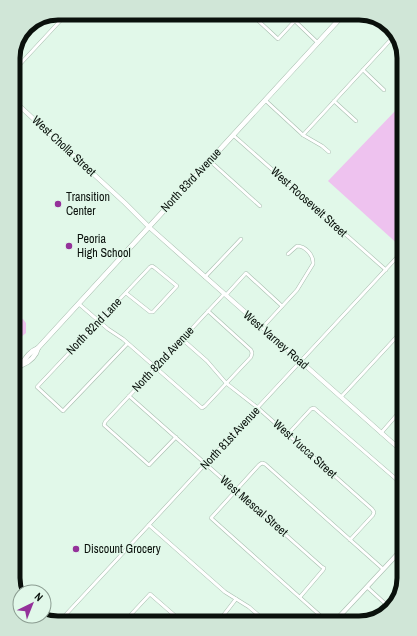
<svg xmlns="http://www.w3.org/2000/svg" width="417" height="636" font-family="'Archivo Narrow',sans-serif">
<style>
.green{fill:#eec2ef}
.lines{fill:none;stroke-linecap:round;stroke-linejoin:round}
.street-casing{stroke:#a7bdae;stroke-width:4}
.secondary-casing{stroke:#a7bdae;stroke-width:5}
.primary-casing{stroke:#a7bdae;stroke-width:5.5}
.street{stroke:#fff;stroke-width:3}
.secondary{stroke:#fff;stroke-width:4}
.primary{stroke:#fff;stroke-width:4.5}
.poi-dot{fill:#94329a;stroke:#e1f8e9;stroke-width:1.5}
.labels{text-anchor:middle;stroke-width:3;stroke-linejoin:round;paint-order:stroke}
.street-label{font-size:12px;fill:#0a110c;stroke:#e1f8e9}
.poi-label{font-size:12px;fill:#0a110c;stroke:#e1f8e9;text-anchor:start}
.rim{fill:none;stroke:#0a110c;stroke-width:5}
</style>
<rect width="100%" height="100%" fill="#e1f8e9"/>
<g class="green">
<polygon points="398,108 400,110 401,247 328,181"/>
<polygon points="15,318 23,319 26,323 26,333 20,338 16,337"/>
</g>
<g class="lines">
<defs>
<g id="street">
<polyline points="250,13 278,39 302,13"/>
<polyline points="295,21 318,43"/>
<polyline points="392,39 399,47"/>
<polyline points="13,61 19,65 22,62 60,21 61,18 58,13"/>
<polyline points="363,70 384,90"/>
<polyline points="265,100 303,135 322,146 329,152"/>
<polyline points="334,101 356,121"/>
<polyline points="233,135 386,270"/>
<polyline points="303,135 396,34"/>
<polyline points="210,161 260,206"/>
<polyline points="205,277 241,239"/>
<polyline points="126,293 150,312 153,312 177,286 155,268 152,266 150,267 37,387 63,411 127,344"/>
<polyline points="226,295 246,273 282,306"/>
<polyline points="79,304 108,329 123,339 202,408 205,406 251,357 252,353 251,350 208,311"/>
<path d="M262,328L297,290L313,264C314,255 305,246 297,246L288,254"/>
<polyline points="182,339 207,361 226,383 258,408 372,509 374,512 373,515 350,540"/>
<polyline points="129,396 322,567 324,568 323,570 300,597"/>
<polyline points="341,397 402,331"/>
<polyline points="381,433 402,409"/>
<polyline points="288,434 311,409 314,408 403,485"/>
<polyline points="176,437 149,465 104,425 105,422 224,294"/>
<polyline points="149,525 225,592 249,607 264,620"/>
<polyline points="367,587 390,608"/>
<polyline points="324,619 211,518 259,465 262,463 265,464 383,569"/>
<polyline points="219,621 236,599"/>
<polyline points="124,622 150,594 181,621"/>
<polyline points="58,623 401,253"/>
</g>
<g id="secondary">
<polyline points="13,100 125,203 149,227 403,452"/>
<polyline points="337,619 404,547"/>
</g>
<g id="primary">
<path d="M22,365C29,362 36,356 38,348L345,13"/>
<path d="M16,372C23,364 27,352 38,348"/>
</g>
</defs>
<use href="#street" class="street-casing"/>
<use href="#secondary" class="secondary-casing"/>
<use href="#primary" class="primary-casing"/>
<use href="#street" class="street"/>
<use href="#secondary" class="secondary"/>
<use href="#primary" class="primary"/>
</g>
<g class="poi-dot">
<circle cx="58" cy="204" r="4"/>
<circle cx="69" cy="246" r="4"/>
<circle cx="76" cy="549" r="4"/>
</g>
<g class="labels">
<g class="street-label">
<text transform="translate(64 146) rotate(43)" y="4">West Cholla Street</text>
<text transform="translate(191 180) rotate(-47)" y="4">North 83rd Avenue</text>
<text transform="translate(309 202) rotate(42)" y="4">West Roosevelt Street</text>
<text transform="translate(94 326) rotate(-46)" y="4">North 82nd Lane</text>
<text transform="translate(276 340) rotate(41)" y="4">West Varney Road</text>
<text transform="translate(163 359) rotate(-47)" y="4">North 82nd Avenue</text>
<text transform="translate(230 438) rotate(-47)" y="4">North 81st Avenue</text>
<text transform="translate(305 449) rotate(42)" y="4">West Yucca Street</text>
<text transform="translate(254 506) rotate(41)" y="4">West Mescal Street</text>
</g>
<g class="poi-label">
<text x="66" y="201">Transition<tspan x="66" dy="14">Center</tspan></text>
<text x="77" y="243">Peoria<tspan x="77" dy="14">High School</tspan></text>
<text x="84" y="553">Discount Grocery</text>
</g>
</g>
<path d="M0 0H417V636H0ZM58 20H359A38 38 0 0 1 397 58V578A38 38 0 0 1 359 616H58A38 38 0 0 1 20 578V58A38 38 0 0 1 58 20Z" fill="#d0e6d7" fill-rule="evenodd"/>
<path class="rim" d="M58 20H359A38 38 0 0 1 397 58V578A38 38 0 0 1 359 616H58A38 38 0 0 1 20 578V58A38 38 0 0 1 58 20Z"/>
<g transform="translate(32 604) rotate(43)"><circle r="19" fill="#e1f8e9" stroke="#8b9c91"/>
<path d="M0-3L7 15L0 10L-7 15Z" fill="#94329a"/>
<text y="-6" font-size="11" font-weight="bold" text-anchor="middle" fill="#0a110c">N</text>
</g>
</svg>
